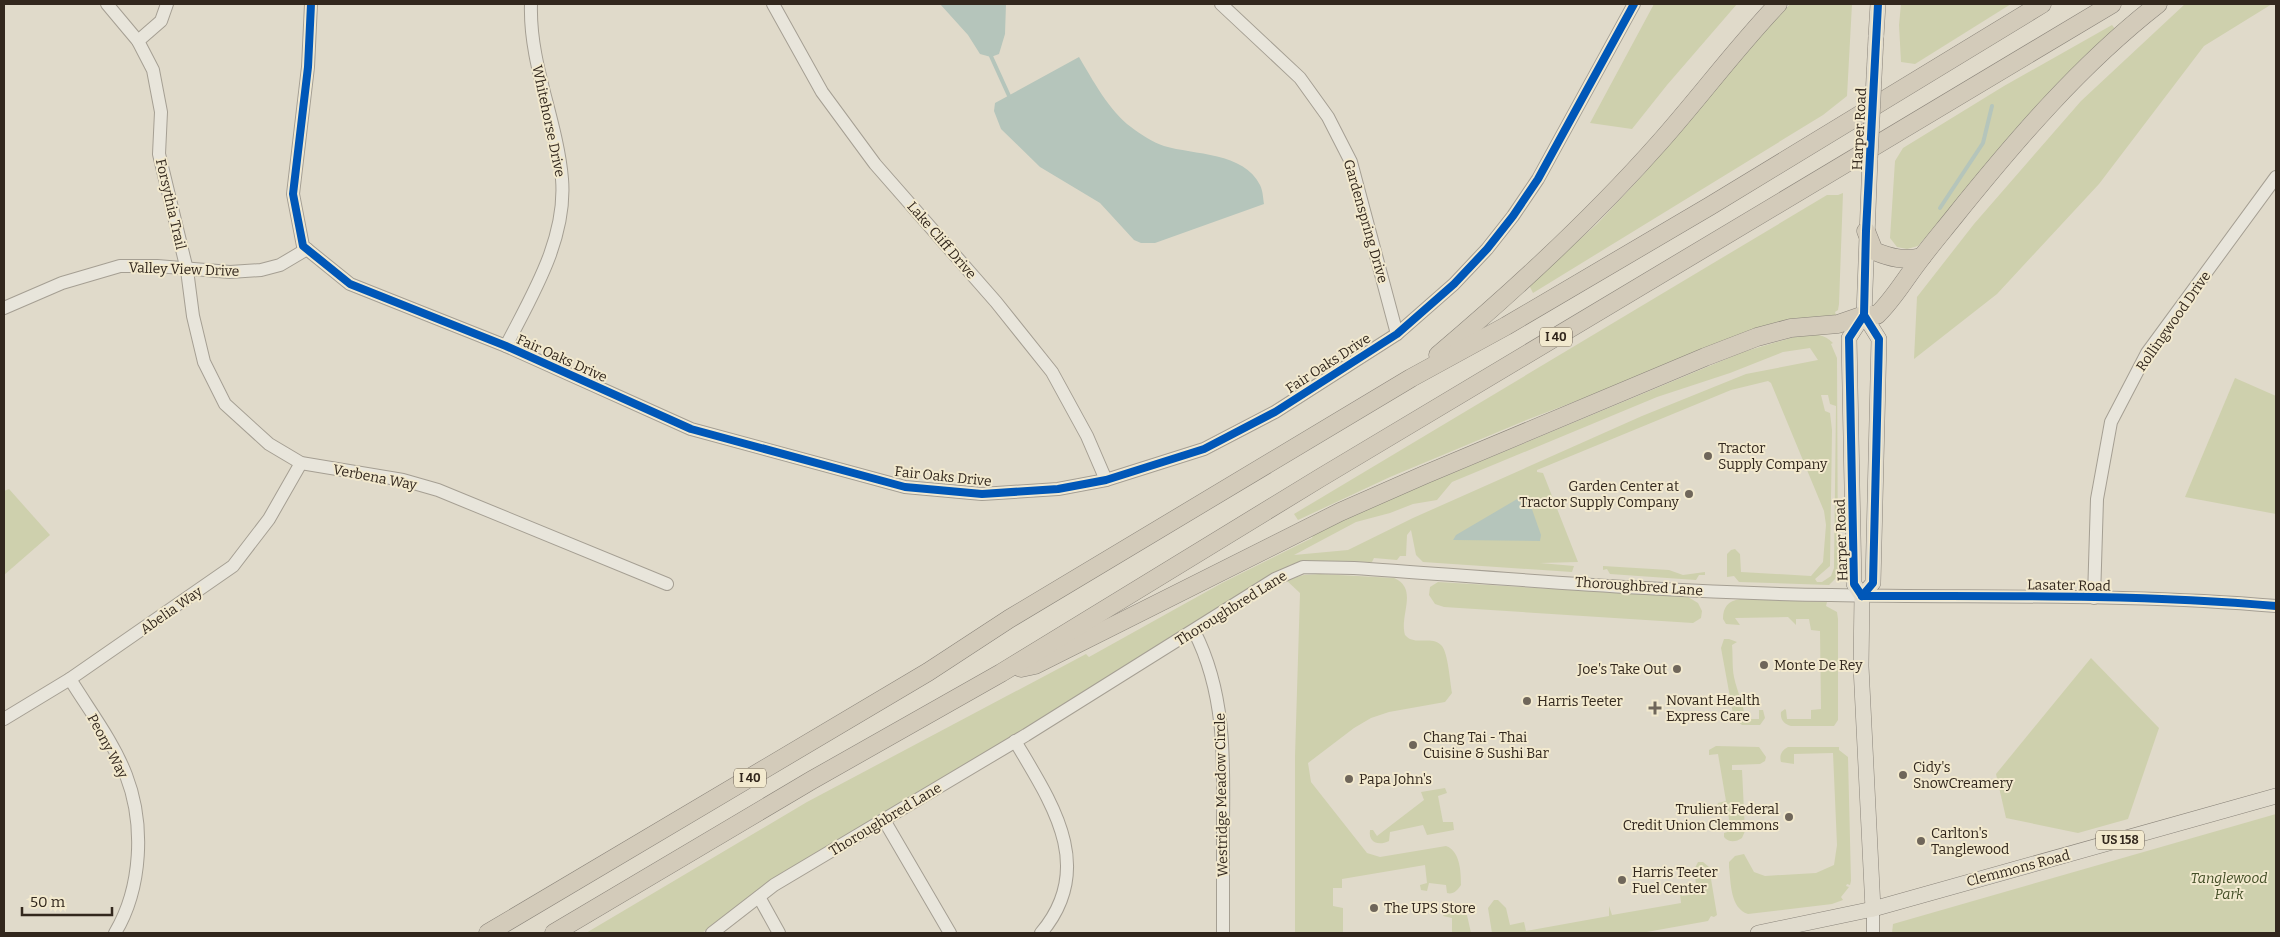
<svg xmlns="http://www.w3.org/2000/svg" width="2280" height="937" font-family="Bitter,serif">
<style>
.green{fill:#ced0ad;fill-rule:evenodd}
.water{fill:#b5c5bb}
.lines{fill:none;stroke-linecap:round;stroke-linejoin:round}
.stream{stroke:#b5c5bb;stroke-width:4}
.minor-casing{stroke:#a59f93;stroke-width:14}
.major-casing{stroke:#8a847a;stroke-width:16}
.highway-casing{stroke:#8a847a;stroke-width:19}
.minor{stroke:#e8e5db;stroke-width:12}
.major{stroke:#e0dbcd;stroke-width:15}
.highway{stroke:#d3cbba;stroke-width:18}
.major-bridge-casing{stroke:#8a847a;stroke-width:16;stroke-linecap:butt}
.major-bridge{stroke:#e0dbcd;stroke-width:15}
.cycleway-casing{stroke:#f2e9ce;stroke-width:11}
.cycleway{stroke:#0057b8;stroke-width:8}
.poi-dot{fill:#6f665a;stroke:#f2e9ce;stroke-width:2}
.labels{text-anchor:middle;stroke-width:4;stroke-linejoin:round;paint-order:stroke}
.shield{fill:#f2e9ce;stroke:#6c6152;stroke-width:1}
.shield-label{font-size:12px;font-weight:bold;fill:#32271d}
.street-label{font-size:14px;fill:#32271d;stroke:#f2e9ce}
.poi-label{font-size:14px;fill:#32271d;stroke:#f2e9ce;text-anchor:start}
.park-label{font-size:14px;font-style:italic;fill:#424d25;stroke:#f2e9ce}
</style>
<rect width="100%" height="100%" fill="#e0daca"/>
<g class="green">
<polygon points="1654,4 1737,4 1667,85 1632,129 1590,123"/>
<polygon points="1791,4 1852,4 1847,96 1823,115 1533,293 1529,285 1597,224 1643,175 1777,15"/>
<polygon points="1901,4 2011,4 1915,64 1901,62 1899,25"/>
<polygon points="2185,4 2272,4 2204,46 2099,184 1997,294 1914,359 1917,297 1974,224 2081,101"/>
<polygon points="2112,25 2116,30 2061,80 2039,104 1918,246 1907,249 1897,247 1890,238 1893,192 1895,161 1903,148 2004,86"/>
<polygon points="1843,193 1839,304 1838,310 1835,312 1836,315 1660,369 1529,419 1390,477 1298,520 1294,514 1827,195 1838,195"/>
<path d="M1804,334C1816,334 1824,334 1833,343L1831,344L1837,358L1838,576L1829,585L1739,582L1734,576L1727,577V554L1731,550L1735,549L1740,554L1741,572L1811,576L1823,562L1826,525L1824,511L1771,383L1768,381L1731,390L1537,470V472L1543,473L1578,562L1540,563L1574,566L1572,572L1423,562L1416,555L1411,530L1407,535L1406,556H1400L1397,560L1374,558L1372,562L1312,561L1290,565L998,745L766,884L702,933H586L807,802L1086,654L1089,657L1222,583L1312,538L1314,533L1395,497L1743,352ZM1810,348L1818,360L1746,374L1642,416L1413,518L1348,550L1294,555L1356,522L1390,513L1413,504L1437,500L1452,482L1657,397L1730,373L1783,352ZM1821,395H1828L1830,404L1836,406L1834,568L1831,576L1822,582H1817L1815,579L1830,566L1832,430L1830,413L1825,411Z"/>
<polygon points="2235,378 2276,396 2276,514 2185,497"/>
<polygon points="9,489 50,535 4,575 4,491"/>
<polygon points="1603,566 1669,570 1683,575 1705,572 1705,575 1699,575 1696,580 1610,574 1607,569 1603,570"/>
<path d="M1320,574L1394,578C1419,589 1399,615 1405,635C1415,647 1432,634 1442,646C1448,654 1450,681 1452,693L1445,702L1389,712L1371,718L1354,728L1308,763L1311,782L1367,853L1380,857L1446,846C1460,851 1461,871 1461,885C1458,890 1453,895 1447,893L1446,885L1429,883L1427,891L1421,890L1420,885L1427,883L1425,865L1342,879V888H1333V906L1343,908V933H1295V756L1300,593L1286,580L1304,575Z"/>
<polygon points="1438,582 1688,597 1698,603 1702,611 1701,618 1693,623 1444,607 1435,604 1429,595 1430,587"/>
<path d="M1740,599L1827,602L1826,606L1837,612L1838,619V720L1834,726H1791C1784,724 1780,720 1781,712L1785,709L1786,710L1787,719H1811V710L1821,709L1820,631L1811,630L1809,619H1796V625L1788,617L1735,618L1740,625L1726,624L1723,619C1723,607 1728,601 1740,599Z"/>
<path d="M1724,639H1729L1737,642L1732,645C1733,655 1732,667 1734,677C1737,692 1744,704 1745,719H1759V710H1763L1765,718L1760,725H1742L1734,719L1721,648Z"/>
<polygon points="2091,658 2159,728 2128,819 2078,833 2006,818 1996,774"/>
<path d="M1716,746L1759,747L1766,757L1765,761L1760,764L1732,765V770H1742L1745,831L1742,838C1736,842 1729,843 1724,837V833L1731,831L1727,807H1717L1718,803L1726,801L1718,754L1709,755V750Z"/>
<path d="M1788,747H1839V750L1848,757L1851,881L1850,885L1847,884L1846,886L1849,887L1841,897L1843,900L1832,904L1748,914C1730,908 1731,883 1729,867V862L1735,856L1744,854L1754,872L1765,876L1816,873L1834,865L1837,845L1833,753L1794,754V764L1781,762C1779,755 1782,750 1788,747Z"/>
<path d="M1445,788L1447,793L1438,796L1443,822H1453L1454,830L1427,835L1423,825L1390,832L1389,841C1379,846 1368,843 1370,830H1373L1377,836L1424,800L1421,792Z"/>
<polygon points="2276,814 2276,933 1892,933 1893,924"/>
<polygon points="1698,862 1703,862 1709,867 1717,915 1714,917 1711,916 1708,921 1641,933 1492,933 1488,908 1494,900 1498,900 1506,908 1510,925 1524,922 1526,931 1609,916 1609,906 1612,915 1681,903 1680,893 1682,896 1689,895 1688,891 1697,890 1694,870"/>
<polygon points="1457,907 1463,909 1467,915 1471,933 1452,933 1452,918 1443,916 1446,910"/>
</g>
<g class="water">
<polygon points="940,4 1006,4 1005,34 999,54 991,57 980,54 968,35"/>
<path d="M1079,57C1092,79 1110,112 1131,127C1140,134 1154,143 1164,146C1194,155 1244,152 1260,185C1263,191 1263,198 1264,204L1155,243H1141L1134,240L1100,203L1040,167L1001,129L994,111L995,103Z"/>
<polygon points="1524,495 1527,495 1541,535 1540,541 1453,540 1456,535"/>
</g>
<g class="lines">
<g class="stream">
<polyline points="990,54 1010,98"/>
<polyline points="1940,208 1983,143 1992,106"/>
</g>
<defs>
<g id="minor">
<polyline points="107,4 138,41 153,70 161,112 159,154 187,270 193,316 204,362 225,404 269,444 301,463 403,480 438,490 667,584"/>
<polyline points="311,4 308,67 293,194 303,246 350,284 506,346 691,429 905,487 982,494 1058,489 1106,480 1204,449 1275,412 1397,334 1454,284 1487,249 1513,216 1538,179 1634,4"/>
<polyline points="773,4 822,92 875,164 996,302 1052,372 1087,436 1106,480"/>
<polyline points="1221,4 1300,78 1328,117 1351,162 1397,334"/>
<polyline points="138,41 161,21 167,4"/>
<polyline points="4,308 62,283 120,266 157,266 230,272 261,270 280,265 307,249"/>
<path d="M506,346C532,295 567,239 562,179C557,120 529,64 531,4"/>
<polyline points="2094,598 2097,499 2111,422 2147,353 2276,177"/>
<path d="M1194,631C1225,691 1224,757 1223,822C1223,859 1223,896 1223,933"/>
<path d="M70,679C89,710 113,741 126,775C145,824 142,888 115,933"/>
<polyline points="4,719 70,679 233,566 269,519 301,463"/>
<path d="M1015,741C1051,802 1097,867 1041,933"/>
<polyline points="884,820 950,933"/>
<polyline points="759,897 779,933"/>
<polyline points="1873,909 1873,933"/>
<path d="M712,933L774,885L1026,735L1275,579L1303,567L1354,568C1513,579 1672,593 1831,595C1979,598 2129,593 2276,606"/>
</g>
<g id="major">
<polyline points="1876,37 1878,4"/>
<polyline points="1870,158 1864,315 1849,338 1854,584 1862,596 1861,666 1873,909"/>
<polyline points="1862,596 1873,583 1879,339 1864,315"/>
<polyline points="1758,933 1873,909 2276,796"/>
</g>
<g id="highway">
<path d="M1866,231L1874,251C1891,258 1904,261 1922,257"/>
<path d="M1438,355C1516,289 1592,219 1660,142C1700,97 1736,48 1778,4"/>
<path d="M1021,668L1035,665L1340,512L1424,475L1705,357L1757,337L1791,328L1838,324L1864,315H1877C1893,300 1905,279 1919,261C1930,246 1942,232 1954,217C2016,140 2080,65 2158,4"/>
<polyline points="488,933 928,672 1009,619 1411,378 1506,326 1710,206 2042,4"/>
<polyline points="554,933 812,780 1001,673 1320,478 2112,4"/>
</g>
</defs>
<use href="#minor" class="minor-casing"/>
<use href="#major" class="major-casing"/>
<use href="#highway" class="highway-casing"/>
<use href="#minor" class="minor"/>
<use href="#major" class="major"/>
<use href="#highway" class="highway"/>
<defs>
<polyline id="major-bridge" points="1870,158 1876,37"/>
</defs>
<use href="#major-bridge" class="major-bridge-casing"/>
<use href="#major-bridge" class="major-bridge"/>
<defs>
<g id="cycleway">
<polyline points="311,4 308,67 293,194 303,246 350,284 506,346 691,429 905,487 982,494 1058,489 1106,480 1204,449 1275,412 1397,334 1454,284 1487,249 1513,216 1538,179 1634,4"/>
<polyline points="1862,596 1854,584 1849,338 1864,315 1866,231 1878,4"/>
<path d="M1862,596C1999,596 2139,594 2276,606"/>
<polyline points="1862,596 1873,583 1879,339 1864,315"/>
</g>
</defs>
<use href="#cycleway" class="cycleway-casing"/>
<use href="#cycleway" class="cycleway"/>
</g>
<g class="poi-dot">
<circle cx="1708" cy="456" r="5"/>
<circle cx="1689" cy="494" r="5"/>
<circle cx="1764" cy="665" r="5"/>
<circle cx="1677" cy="669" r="5"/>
<circle cx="1527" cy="701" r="5"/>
<path d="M1652.5 700.5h5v5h5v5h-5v5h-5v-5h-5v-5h5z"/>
<circle cx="1413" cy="745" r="5"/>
<circle cx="1903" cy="775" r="5"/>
<circle cx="1349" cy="779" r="5"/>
<circle cx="1789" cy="817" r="5"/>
<circle cx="1921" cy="841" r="5"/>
<circle cx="1622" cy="880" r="5"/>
<circle cx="1374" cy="908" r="5"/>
</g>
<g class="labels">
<g class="shield">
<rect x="1540" y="327.5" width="32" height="19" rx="4"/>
<rect x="734" y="768.5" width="32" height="19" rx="4"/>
<rect x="2096" y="830.5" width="48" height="19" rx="4"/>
</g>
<g class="shield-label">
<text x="1556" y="341">I 40</text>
<text x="750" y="782">I 40</text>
<text x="2120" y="844">US 158</text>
</g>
<g class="street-label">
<text transform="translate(549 121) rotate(78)" y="5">Whitehorse Drive</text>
<text transform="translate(1859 129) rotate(-87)" y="5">Harper Road</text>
<text transform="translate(171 204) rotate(77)" y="5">Forsythia Trail</text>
<text transform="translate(1366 221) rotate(74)" y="5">Gardenspring Drive</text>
<text transform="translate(942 240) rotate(49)" y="5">Lake Cliff Drive</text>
<text transform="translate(184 269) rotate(2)" y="5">Valley View Drive</text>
<text transform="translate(2173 321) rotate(-55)" y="5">Rollingwood Drive</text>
<text transform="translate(562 358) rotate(24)" y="5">Fair Oaks Drive</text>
<text transform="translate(1328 363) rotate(-33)" y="5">Fair Oaks Drive</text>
<text transform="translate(943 476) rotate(6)" y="5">Fair Oaks Drive</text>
<text transform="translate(375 477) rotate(11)" y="5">Verbena Way</text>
<text transform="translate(1841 540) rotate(-92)" y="5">Harper Road</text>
<text transform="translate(2069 585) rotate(1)" y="5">Lasater Road</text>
<text transform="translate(1639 586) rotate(4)" y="5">Thoroughbred Lane</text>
<text transform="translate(1231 608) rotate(-32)" y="5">Thoroughbred Lane</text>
<text transform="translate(171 610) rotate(-35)" y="5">Abelia Way</text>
<text transform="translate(108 746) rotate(62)" y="5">Peony Way</text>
<text transform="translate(1221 795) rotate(-91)" y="5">Westridge Meadow Circle</text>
<text transform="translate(885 819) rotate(-31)" y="5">Thoroughbred Lane</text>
<text transform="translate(2018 868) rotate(-15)" y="5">Clemmons Road</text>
</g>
<g class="poi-label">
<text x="1718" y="453">Tractor<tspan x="1718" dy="16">Supply Company</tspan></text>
<text x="1679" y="491" text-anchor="end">Garden Center at<tspan x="1679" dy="16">Tractor Supply Company</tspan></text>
<text x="1774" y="670">Monte De Rey</text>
<text x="1667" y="674" text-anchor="end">Joe's Take Out</text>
<text x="1666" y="705">Novant Health<tspan x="1666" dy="16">Express Care</tspan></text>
<text x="1537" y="706">Harris Teeter</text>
<text x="1423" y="742">Chang Tai - Thai<tspan x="1423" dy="16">Cuisine &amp; Sushi Bar</tspan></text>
<text x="1913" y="772">Cidy's<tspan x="1913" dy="16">SnowCreamery</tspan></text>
<text x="1359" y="784">Papa John's</text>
<text x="1779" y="814" text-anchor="end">Trulient Federal<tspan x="1779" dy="16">Credit Union Clemmons</tspan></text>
<text x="1931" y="838">Carlton's<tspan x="1931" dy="16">Tanglewood</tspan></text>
<text x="1632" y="877">Harris Teeter<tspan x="1632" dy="16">Fuel Center</tspan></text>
<text x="1384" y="913">The UPS Store</text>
</g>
<g class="park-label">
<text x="2229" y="883">Tanglewood<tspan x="2229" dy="16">Park</tspan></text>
</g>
</g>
<rect width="2280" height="937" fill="none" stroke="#32271d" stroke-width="10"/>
<path d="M22 907v8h90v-8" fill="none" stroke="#32271d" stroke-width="2.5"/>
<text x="30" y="907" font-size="15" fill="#32271d" stroke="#f2e9ce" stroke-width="4" paint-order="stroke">50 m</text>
</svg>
